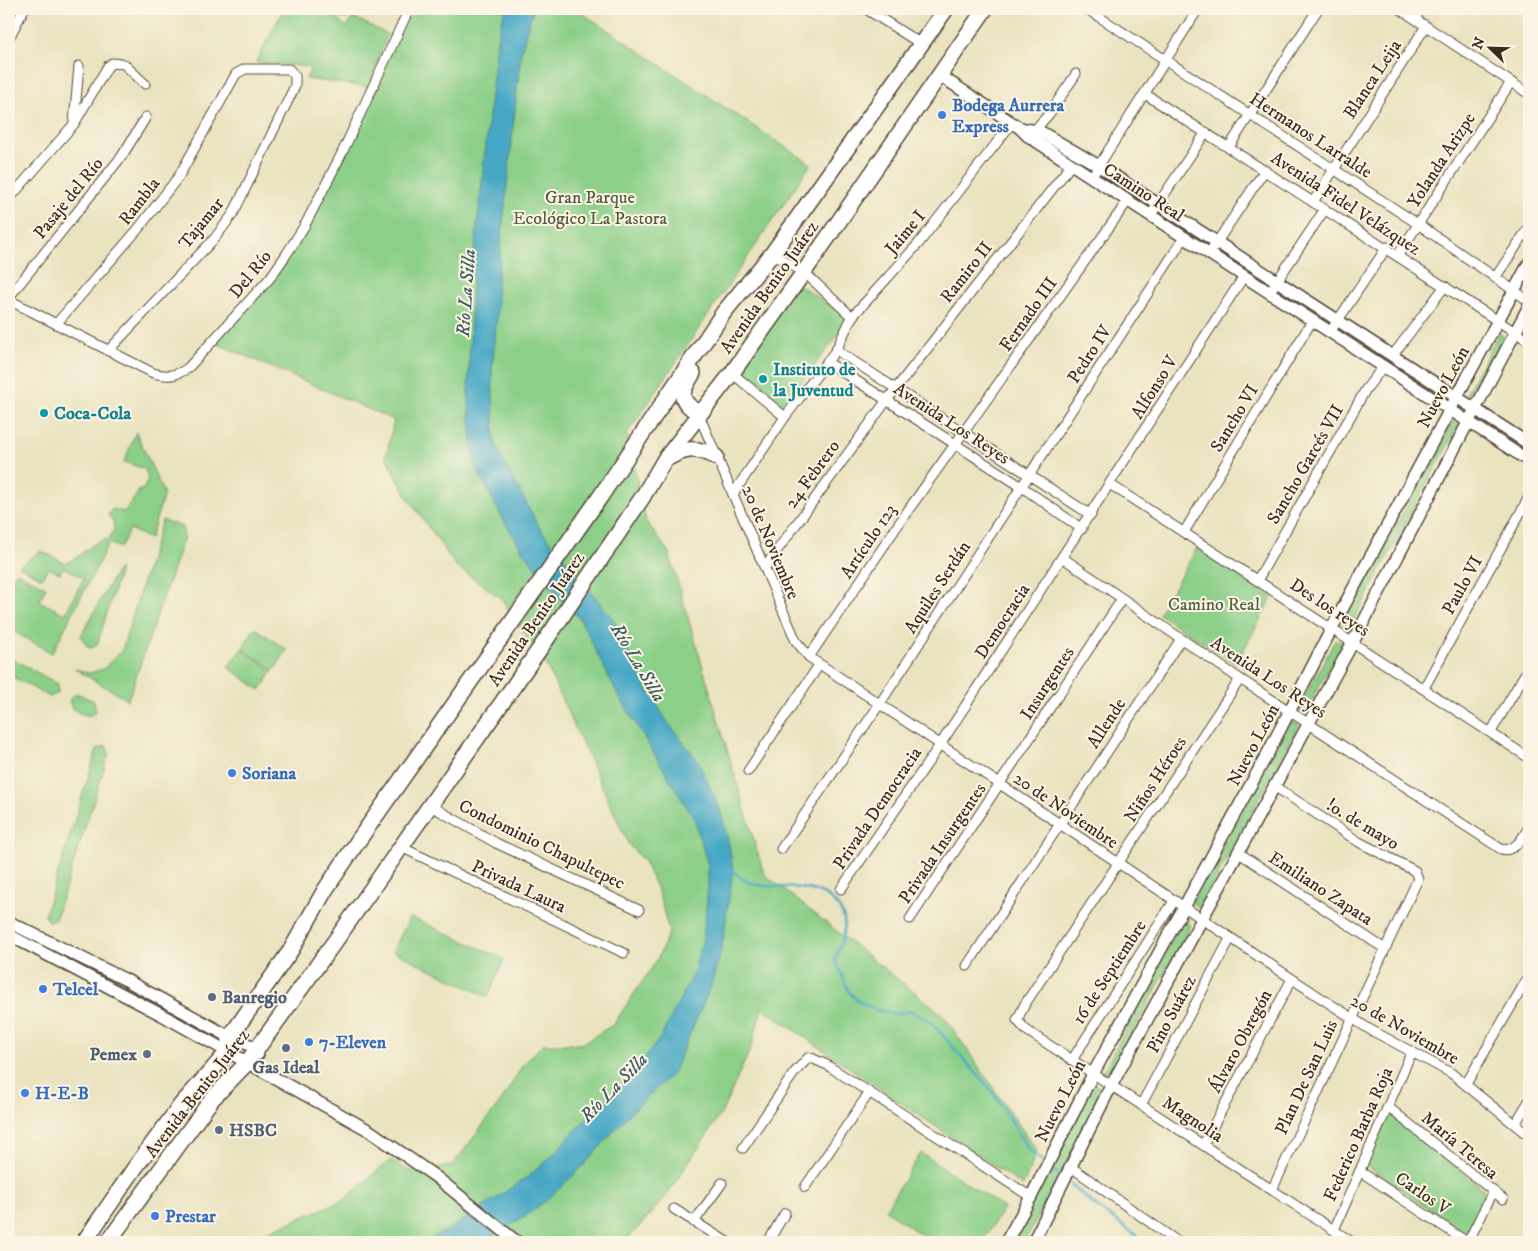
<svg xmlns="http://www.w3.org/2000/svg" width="1538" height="1251" font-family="'IM FELL DW Pica',serif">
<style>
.green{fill:#8bcf88;stroke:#637c53}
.water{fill:#46a8c6;stroke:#406972}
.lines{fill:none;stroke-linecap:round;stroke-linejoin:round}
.stream{stroke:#46a8c6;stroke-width:2.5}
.minor-casing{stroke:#554636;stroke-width:11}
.tertiary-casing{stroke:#554636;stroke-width:14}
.primary-casing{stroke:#554636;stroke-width:18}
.minor{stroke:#fff;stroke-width:9}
.tertiary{stroke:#fff;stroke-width:11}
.primary{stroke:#fff;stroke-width:15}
.shop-dot{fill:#3f7fe0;stroke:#fcf5e5;stroke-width:2}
.culture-dot{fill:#0f9aa8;stroke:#fcf5e5;stroke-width:2}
.service-dot{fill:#5c6f8a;stroke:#fcf5e5;stroke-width:2}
.labels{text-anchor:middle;stroke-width:4;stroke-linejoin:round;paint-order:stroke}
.street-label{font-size:18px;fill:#3b2a1e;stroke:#fcf5e5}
.shop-label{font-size:18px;font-weight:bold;fill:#366cbe;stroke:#fcf5e5;text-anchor:start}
.park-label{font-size:18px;fill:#535c3e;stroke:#fcf5e5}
.culture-label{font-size:18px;font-weight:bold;fill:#0d838f;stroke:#fcf5e5;text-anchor:start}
.service-label{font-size:18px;font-weight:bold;fill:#4e5e75;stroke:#fcf5e5;text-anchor:start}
.water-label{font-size:19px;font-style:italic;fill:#3f5c61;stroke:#fcf5e5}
</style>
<rect width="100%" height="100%" fill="#fcf5e5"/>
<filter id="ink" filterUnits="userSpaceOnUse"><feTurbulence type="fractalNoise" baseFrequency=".02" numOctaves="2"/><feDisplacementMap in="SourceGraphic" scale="10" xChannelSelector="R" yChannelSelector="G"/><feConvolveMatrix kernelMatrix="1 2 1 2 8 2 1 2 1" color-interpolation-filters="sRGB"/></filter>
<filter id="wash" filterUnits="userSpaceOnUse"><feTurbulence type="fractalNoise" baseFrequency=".0096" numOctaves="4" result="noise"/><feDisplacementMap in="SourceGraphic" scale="20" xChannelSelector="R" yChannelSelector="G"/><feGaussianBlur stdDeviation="1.12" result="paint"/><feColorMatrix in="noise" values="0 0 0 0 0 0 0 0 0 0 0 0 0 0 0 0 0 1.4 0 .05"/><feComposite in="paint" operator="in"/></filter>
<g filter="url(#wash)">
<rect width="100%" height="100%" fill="#eae3c0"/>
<g class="green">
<polygon points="284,9 323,9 347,27 353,17 387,34 369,87 306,79 311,67 256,62"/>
<polygon points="409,9 584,9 582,13 811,164 627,434 646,521 669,553 764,874 943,1015 1037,1151 1023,1186 762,1008 751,1048 722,1112 665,1198 625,1242 243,1242 344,1200 390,1160 409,1171 452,1166 504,1097 522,1066 543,1044 581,1044 613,1025 657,960 669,932 659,894 645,863 628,843 547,667 501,598 456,566 408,498 386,457 394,420 213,342 270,278 305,225"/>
<polygon points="798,284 845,316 846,325 786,402 775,404 733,372"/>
<polygon points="1499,333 1504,337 1473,399 1466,394"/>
<polygon points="1453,420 1459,424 1349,629 1343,626 1352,607"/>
<path d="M136,432L164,494L150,539L130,529L120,548L109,543L52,653L9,629V585L16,572L46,587L39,601L65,614L84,578L63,567L60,573L48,568L42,578L19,566L41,551L65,563C82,558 91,540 109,539L114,529L113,520L108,516L112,509L125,512C129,503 136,499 139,490H143L148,479L145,469L124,462Z"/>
<polygon points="162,520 182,527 184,537 128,700 75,669 90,673 103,669 122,650"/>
<polygon points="1197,548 1272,597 1236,664 1159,614"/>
<polygon points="117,570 120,570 97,645 91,648 87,646 81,636"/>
<polygon points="255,628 287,650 274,670 242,648"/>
<polygon points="1336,639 1343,643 1304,713 1298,709"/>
<polygon points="241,649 273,671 260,690 228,667"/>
<polygon points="9,657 58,684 58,693 50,697 9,675"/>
<path d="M76,693L94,701L96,712C88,719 81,713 72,709L69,700Z"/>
<polygon points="1291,721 1299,725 1200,908 1192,903"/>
<polygon points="106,746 109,753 55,920 48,921 45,914 97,749"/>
<polygon points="410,917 504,959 488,997 393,951"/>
<polygon points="1183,920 1191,925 1108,1077 1102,1074"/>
<polygon points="1095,1085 1105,1090 1024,1242 1009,1242"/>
<polygon points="1393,1116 1486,1192 1486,1197 1467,1230 1462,1231 1368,1167 1367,1160 1386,1117"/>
<polygon points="921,1153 1004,1208 982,1242 932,1242 885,1210"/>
</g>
<polygon class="water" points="505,9 535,9 530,19 521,51 497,283 497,314 492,373 495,441 501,456 539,527 613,619 638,674 668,723 698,761 722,815 730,850 733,870 722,947 711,986 673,1073 627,1116 581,1168 547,1200 524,1217 481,1242 425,1242 455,1226 529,1176 551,1157 583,1122 627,1081 661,1037 693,974 703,939 708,888 708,865 694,819 617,693 579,617 569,610 523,551 504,521 478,471 473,454 468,392 473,265 497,39"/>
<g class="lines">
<g class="stream">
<path d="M731,870C738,875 745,882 754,884C782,891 815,880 837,905C851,922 843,941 835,959L849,992L858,1001L876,1010L895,1014L911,1011L930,1021L992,1091L1029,1150L1044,1162"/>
<polyline points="1050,1167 1058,1174"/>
<polyline points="1071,1185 1098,1208 1146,1242"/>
</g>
</g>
</g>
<g filter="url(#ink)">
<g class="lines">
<defs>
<g id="minor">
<polyline points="333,9 341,9"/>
<polyline points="866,9 921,44"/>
<polyline points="1087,9 1418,224 1529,301"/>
<polyline points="1400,9 1529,94"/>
<polyline points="1415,18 1421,9"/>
<polyline points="9,38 24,9"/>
<polyline points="1145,94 1529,341"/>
<polyline points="74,123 79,66"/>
<polyline points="1031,134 1049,114 1076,74"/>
<polyline points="1229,147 1318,9"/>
<polyline points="1091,178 1198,9"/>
<polyline points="9,199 74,124 108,66 112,63 124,64 145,84"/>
<polyline points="1313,202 1426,26"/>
<polyline points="1150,216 1206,132"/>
<polyline points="772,254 804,272 852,317"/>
<polyline points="1209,254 1265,170"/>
<polyline points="1398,255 1511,82"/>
<polyline points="1495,278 1529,227"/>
<polyline points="1269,293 1325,209"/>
<polyline points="9,297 122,156 146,117"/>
<path d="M9,300L153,373C167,377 176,376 188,368L270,278L286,255L305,225L342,153L409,9"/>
<polyline points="56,324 139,228 179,176 236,74 245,69 289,69 295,76 295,86 233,214 214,239 108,351"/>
<polyline points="1330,332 1387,247"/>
<polyline points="836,350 1091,515"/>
<polyline points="1393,355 1445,286"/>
<polyline points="827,362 1022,487 1082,529"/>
<polyline points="732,373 785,417"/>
<polyline points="698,413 790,627 796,641 809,657 1318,996 1369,1029 1451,1073 1529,1136"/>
<polyline points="1111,485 1529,758"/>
<polyline points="733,494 785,417 836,350 852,317 919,243 1012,123"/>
<polyline points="1184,532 1312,321"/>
<path d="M1063,558L1240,679L1501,849C1515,853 1523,837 1529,827"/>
<polyline points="765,567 887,400 1071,165"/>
<polyline points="1258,579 1366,389 1383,367"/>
<polyline points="809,657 902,519 1127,202"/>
<polyline points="1240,679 1025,1004 1017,1020 1026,1030 1352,1242"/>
<polyline points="1424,688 1529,497"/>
<polyline points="1491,732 1529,667"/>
<polyline points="748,771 819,665"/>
<polyline points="431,806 496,843 639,910"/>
<polyline points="401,847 624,953"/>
<polyline points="781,849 879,705 1184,238"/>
<polyline points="1239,853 1385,949"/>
<polyline points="841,889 940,745 1244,276"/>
<polyline points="910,919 1122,599"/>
<polyline points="967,966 1181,639"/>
<polyline points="1072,1060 1174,901"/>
<polyline points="1466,1084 1529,976"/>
<polyline points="1141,1105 1230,939"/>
<polyline points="1388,1107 1503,1199"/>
<polyline points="1515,1124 1529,1101"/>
<polyline points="1203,1145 1292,979"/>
<polyline points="743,1148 794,1073 809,1057 827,1065 1031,1197"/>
<polyline points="1071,1167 1178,1242"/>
<polyline points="1361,1172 1467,1242"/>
<polyline points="805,1187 869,1093"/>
<polyline points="1272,1190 1418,879 1415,871 1359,842 1274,786"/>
<polyline points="674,1209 727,1242"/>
<polyline points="694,1222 722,1183"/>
<polyline points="1334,1230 1412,1051"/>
<polyline points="768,1242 785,1213"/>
<polyline points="1468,1242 1493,1192"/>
</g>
<g id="tertiary">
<polyline points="939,75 1020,128 1028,136 1529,461"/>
<polyline points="1020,128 1041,132 1099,166 1529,444"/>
<polyline points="9,922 126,980 230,1037 257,1048 258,1054"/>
<polyline points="9,935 162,1015 370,1131 436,1177 517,1242"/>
<polyline points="1006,1242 1031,1197 1093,1074 1268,753 1332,628 1529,263"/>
<polyline points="1033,1242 1111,1086 1353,642 1529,306"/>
</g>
<g id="primary">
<path d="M693,373C680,394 678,399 698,413"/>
<path d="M666,459C685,448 697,446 716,457"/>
<polyline points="84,1242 134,1169 181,1105 227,1053 230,1037 291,950 325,890 358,841 598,500 724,312 772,254 946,9"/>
<polyline points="108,1242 212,1099 246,1064 338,937 548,637 642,498 665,459 732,373 804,272 985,9"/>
</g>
</defs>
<use href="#minor" class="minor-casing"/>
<use href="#tertiary" class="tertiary-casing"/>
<use href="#primary" class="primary-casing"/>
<use href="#minor" class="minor"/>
<use href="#tertiary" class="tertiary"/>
<use href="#primary" class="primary"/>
</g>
</g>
<g class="shop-dot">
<circle cx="942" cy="115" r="5"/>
<circle cx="232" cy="773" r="5"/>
<circle cx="43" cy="989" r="5"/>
<circle cx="309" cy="1042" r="5"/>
<circle cx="25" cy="1093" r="5"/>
<circle cx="155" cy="1216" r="5"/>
</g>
<g class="culture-dot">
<circle cx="763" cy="379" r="5"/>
<circle cx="44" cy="413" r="5"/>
</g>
<g class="service-dot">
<circle cx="212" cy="997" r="5"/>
<circle cx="286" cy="1048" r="5"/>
<circle cx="147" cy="1054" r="5"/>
<circle cx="219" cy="1130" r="5"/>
</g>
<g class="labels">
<g class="street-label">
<text transform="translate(1372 79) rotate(-57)" y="6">Blanca Leija</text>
<text transform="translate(1311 135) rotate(33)" y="6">Hermanos Larralde</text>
<text transform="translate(1441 160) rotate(-57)" y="6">Yolanda Arizpe</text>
<text transform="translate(1144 192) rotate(33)" y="6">Camino Real</text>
<text transform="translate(68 198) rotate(-51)" y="6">Pasaje del Río</text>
<text transform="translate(139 201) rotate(-52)" y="6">Rambla</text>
<text transform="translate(1346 203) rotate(33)" y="6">Avenida Fidel Velázquez</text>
<text transform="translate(201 223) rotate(-51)" y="6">Tajamar</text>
<text transform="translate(905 232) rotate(-50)" y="6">Jaime I</text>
<text transform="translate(966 272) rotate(-52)" y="6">Ramiro II</text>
<text transform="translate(250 274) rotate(-51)" y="6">Del Río</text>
<text transform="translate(769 287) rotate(-55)" y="6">Avenida Benito Juárez</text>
<text transform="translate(1028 314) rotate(-55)" y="6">Fernado III</text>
<text transform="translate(1089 354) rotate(-57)" y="6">Pedro IV</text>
<text transform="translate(1154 387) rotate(-58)" y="6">Alfonso V</text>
<text transform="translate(1443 387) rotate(-62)" y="6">Nuevo León</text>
<text transform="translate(1234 418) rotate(-59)" y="6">Sancho VI</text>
<text transform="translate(952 423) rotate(33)" y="6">Avenida Los Reyes</text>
<text transform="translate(1305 464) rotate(-60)" y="6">Sancho Garcés VII</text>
<text transform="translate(812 474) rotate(-54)" y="6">24 Febrero</text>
<text transform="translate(868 541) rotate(-56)" y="6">Artículo 123</text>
<text transform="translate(771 542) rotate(67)" y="6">20 de Noviembre</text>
<text transform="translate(1462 585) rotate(-61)" y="6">Paulo VI</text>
<text transform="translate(937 587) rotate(-57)" y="6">Aquiles Serdán</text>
<text transform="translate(1330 607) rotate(33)" y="6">Des los reyes</text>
<text transform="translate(536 619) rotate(-56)" y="6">Avenida Benito Juárez</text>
<text transform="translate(1002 621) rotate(-57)" y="6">Democracia</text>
<text transform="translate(1269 677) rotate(33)" y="6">Avenida Los Reyes</text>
<text transform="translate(1047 683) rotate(-57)" y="6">Insurgentes</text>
<text transform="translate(1106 723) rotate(-57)" y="6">Allende</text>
<text transform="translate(1253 745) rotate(-62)" y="6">Nuevo León</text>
<text transform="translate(1155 779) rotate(-57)" y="6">Niños Héroes</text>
<text transform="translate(877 808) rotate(-56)" y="6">Privada Democracia</text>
<text transform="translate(1066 810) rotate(34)" y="6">20 de Noviembre</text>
<text transform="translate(1363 824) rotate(31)" y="6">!o. de mayo</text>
<text transform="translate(942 843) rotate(-56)" y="6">Privada Insurgentes</text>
<text transform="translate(542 844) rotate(26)" y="6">Condominio Chapultepec</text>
<text transform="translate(519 886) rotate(25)" y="6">Privada Laura</text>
<text transform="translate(1321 888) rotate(33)" y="6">Emiliano Zapata</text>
<text transform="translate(1109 972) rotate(-57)" y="6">16 de Septiembre</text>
<text transform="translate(1171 1014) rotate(-62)" y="6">Pino Suárez</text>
<text transform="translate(1405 1029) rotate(30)" y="6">20 de Noviembre</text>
<text transform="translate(1240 1041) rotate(-62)" y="6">Álvaro Obregón</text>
<text transform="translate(1306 1077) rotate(-65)" y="6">Plan De San Luis</text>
<text transform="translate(197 1093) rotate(-52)" y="6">Avenida Benito Juárez</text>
<text transform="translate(1060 1101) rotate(-63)" y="6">Nuevo León</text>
<text transform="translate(1193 1119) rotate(33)" y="6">Magnolia</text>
<text transform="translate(1358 1134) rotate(-66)" y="6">Federico Barba Roja</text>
<text transform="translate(1460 1145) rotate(40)" y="6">María Teresa</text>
<text transform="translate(1423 1193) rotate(34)" y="6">Carlos V</text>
</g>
<g class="shop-label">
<text x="952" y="111">Bodega Aurrera<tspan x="952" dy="21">Express</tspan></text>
<text x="242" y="779">Soriana</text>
<text x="53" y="995">Telcel</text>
<text x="319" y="1048">7-Eleven</text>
<text x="35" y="1099">H-E-B</text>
<text x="165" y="1222">Prestar</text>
</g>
<g class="park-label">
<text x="590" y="203">Gran Parque<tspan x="590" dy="21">Ecológico La Pastora</tspan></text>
<text x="1214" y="610">Camino Real</text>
</g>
<g class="culture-label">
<text x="773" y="375">Instituto de<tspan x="773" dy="21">la Juventud</tspan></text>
<text x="54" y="419">Coca-Cola</text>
</g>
<g class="service-label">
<text x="222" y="1003">Banregio</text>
<text x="137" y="1060" text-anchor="end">Pemex</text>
<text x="286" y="1073" text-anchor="middle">Gas Ideal</text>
<text x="229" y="1136">HSBC</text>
</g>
<g class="water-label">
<text transform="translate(465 293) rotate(-86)" y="7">Río La Silla</text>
<text transform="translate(639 662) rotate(59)" y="7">Río La Silla</text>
<text transform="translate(613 1087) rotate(-46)" y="7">Río La Silla</text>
</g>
</g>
<rect width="1538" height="1251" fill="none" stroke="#fcf5e5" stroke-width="30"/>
<g transform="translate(1490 48) rotate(293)" stroke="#fcf5e5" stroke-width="4" paint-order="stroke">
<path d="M0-4L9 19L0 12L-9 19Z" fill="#3b2a1e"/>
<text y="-8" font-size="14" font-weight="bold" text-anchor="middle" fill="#3b2a1e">N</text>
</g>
</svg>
